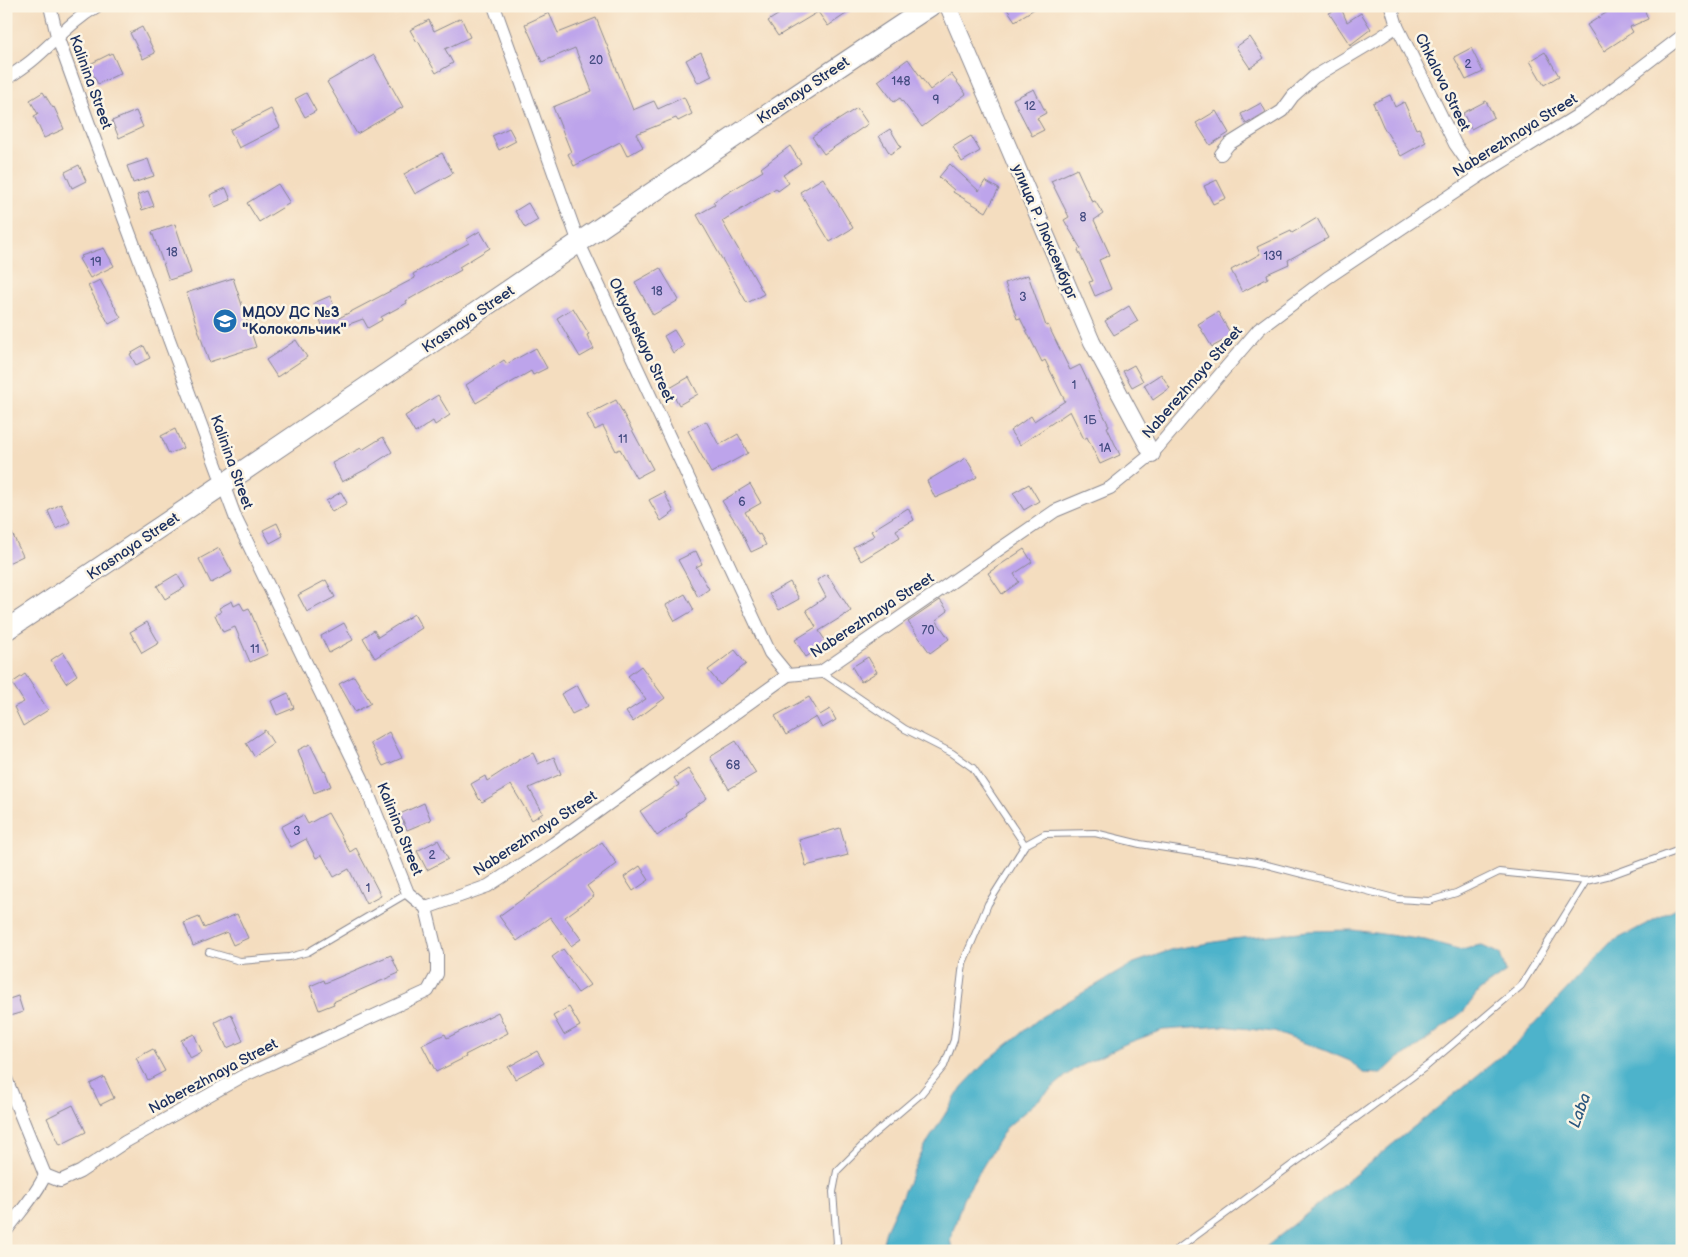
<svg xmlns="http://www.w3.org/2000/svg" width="1688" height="1257" font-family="'Balsamiq Sans',sans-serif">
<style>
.water{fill:#4db3cb;stroke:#347194}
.building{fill:#bda4eb}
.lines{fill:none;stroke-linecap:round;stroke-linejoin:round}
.service-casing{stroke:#88868e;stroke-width:8}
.minor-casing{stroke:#88868e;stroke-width:14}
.tertiary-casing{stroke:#88868e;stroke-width:18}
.primary-casing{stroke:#88868e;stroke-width:22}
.service{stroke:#fff;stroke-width:6}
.minor{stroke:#fff;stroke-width:12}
.tertiary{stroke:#fff;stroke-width:16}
.primary{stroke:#fff;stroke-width:20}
.labels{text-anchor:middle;stroke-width:5;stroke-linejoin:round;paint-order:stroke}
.number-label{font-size:12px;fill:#444c81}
.street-label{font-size:15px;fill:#1b2f5e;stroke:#fcf5e5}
.poi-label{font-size:15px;font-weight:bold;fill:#1b2f5e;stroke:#fcf5e5;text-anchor:start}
.water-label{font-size:16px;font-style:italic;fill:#2a577f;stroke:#fcf5e5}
</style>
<rect width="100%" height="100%" fill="#fcf5e5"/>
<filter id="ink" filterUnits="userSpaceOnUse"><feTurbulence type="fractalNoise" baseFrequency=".02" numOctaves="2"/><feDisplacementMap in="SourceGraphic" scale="10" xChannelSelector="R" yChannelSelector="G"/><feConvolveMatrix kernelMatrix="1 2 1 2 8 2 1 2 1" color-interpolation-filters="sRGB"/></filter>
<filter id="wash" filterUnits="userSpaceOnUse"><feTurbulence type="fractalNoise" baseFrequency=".0096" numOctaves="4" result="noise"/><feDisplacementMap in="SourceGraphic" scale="20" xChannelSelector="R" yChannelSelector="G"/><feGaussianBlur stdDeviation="1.12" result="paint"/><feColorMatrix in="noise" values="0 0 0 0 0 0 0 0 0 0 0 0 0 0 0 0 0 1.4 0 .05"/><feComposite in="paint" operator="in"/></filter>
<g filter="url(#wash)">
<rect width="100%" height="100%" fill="#f4ddbf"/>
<g class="water">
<polygon points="1682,905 1682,1251 1261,1251 1516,1044 1610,943"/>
<polygon points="1353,930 1425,940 1462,950 1480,945 1500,954 1506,972 1479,991 1464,1011 1411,1052 1397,1059 1381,1074 1363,1073 1350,1061 1324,1050 1274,1032 1223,1026 1163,1030 1125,1044 1073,1070 1006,1128 963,1199 950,1240 953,1251 881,1251 886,1230 925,1146 962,1087 987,1061 1041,1017 1134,963 1174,949 1233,939 1309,931"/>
</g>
<g id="blocks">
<g class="building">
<polygon points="792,6 858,6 828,26 818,12 778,36 768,21"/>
<polygon points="1005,6 1039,6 1015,21"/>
<polygon points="1617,6 1643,6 1648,19 1630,27 1633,32 1604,51 1587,25"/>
<polygon points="1341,8 1347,22 1361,13 1371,29 1350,45 1329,13"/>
<polygon points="549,13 558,33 596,18 633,110 654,101 658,109 684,97 692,114 678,121 676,118 636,134 643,147 627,156 620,142 574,166 568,154 571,152 553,107 592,91 575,48 542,62 525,24"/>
<polygon points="461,18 470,37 445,49 453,63 436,73 418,41 417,42 410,30 429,20 434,31"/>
<polygon points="142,27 155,53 143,59 130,33"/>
<polygon points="1250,37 1264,58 1250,68 1236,47"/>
<polygon points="1471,48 1483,72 1466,80 1454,57"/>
<polygon points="701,52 712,76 698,83 686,60"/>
<polygon points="1545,52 1559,76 1544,85 1530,61"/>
<polygon points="112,53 121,73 98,84 88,65"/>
<polygon points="374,55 403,107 357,134 327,82"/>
<polygon points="908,59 930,90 951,74 966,94 922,127 900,98 894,102 878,81"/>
<polygon points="1034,89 1046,113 1037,118 1044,130 1032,136 1013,99"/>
<polygon points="43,92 53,108 54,107 64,129 44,138 34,116 38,114 30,100"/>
<polygon points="306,93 316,111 305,117 295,99"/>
<polygon points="1390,95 1395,107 1404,102 1416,129 1419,128 1426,142 1401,156 1383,126 1373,103"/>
<polygon points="1486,101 1494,117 1471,129 1463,113"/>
<polygon points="1261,103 1266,112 1246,124 1241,114"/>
<polygon points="857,108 868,124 824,154 812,137"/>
<polygon points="271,109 280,127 239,148 230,130"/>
<polygon points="136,111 143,127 119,138 112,121"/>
<polygon points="1216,111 1229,133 1210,145 1196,123"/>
<polygon points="509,128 516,141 499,150 492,136"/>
<polygon points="890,129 901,147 890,154 879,136"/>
<polygon points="971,136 980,151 962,162 953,147"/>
<polygon points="790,146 801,163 783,175 789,183 778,191 776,188 722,221 764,294 747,303 697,215 715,205 713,202 763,171 761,168"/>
<polygon points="442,153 453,173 415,194 404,174"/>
<polygon points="148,159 154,176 133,183 127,166"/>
<polygon points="950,164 979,191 985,181 999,189 986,212 953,192 954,190 939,177"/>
<polygon points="79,165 86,181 72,188 65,172"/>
<polygon points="1077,169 1092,202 1095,201 1103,214 1094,220 1110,255 1099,260 1111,289 1095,296 1089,282 1093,281 1078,250 1081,249 1064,220 1069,217 1051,181"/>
<polygon points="823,178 853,228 830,242 800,192"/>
<polygon points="1217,180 1226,198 1213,204 1204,186"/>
<polygon points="278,184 290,203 259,222 247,203"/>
<polygon points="226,188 231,200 215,207 210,195"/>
<polygon points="148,191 154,206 142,210 137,195"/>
<polygon points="528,203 538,220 525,228 515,211"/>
<polygon points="1317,218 1328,238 1288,260 1289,264 1267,274 1268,278 1242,292 1231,270 1260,254 1257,247 1291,231 1292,233"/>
<polygon points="175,224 191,273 169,280 152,232"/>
<polygon points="480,231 490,248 459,267 461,270 406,301 407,303 381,317 382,320 368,328 363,319 325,333 314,303 330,296 339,318 415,278 413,274 469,243 467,239"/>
<polygon points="104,248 114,266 90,278 79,259 82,257 81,256"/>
<polygon points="660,268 679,300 653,315 635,282"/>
<polygon points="1028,275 1046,326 1048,325 1070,370 1080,365 1109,426 1107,427 1120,455 1100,464 1087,437 1084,439 1070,411 1020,445 1010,431 1031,416 1034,421 1065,401 1045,360 1042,362 1020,318 1017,319 1005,283"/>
<polygon points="233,278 256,347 209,362 186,293"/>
<polygon points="100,280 121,318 109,324 88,286"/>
<polygon points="1129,306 1138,321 1114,335 1105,321"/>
<polygon points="573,308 589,334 587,335 594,349 580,357 557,318"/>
<polygon points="1218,312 1232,336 1212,347 1198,324"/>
<polygon points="674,330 684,346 673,353 664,336"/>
<polygon points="296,340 307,357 277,377 266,360"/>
<polygon points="144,346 150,358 136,365 130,354"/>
<polygon points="536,348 547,368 533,375 531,371 476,403 466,385 504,360 507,364"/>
<polygon points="1134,365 1143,381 1132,387 1123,371"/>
<polygon points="1161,374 1170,388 1153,400 1144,385"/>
<polygon points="689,377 698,394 679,405 670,388"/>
<polygon points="438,395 450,415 435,425 433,421 415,433 405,416"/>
<polygon points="616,400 653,469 636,478 620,449 616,451 603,426 595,430 587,415"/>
<polygon points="706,421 719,445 738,434 748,453 711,473 688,431"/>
<polygon points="175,429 183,448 169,454 161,436"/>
<polygon points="383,437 392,452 370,466 370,467 342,482 332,463 361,448 362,450"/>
<polygon points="966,458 977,477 962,486 935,498 927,481"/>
<polygon points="750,484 761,503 745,512 758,535 760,534 766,545 751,552 740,529 722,501"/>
<polygon points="1029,484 1039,501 1024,510 1013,493"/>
<polygon points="341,492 347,503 332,512 326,501"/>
<polygon points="664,492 674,512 661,521 649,500"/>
<polygon points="61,504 70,522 56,529 48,511"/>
<polygon points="908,508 914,520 896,530 900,537 861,561 853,547 874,536 871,531"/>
<polygon points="6,521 23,556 6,564"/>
<polygon points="277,523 283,536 270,543 263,530"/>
<polygon points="219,548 232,572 211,583 199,559"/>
<polygon points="1024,549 1032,562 1014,574 1019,582 1002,594 988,573"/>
<polygon points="696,551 702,564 696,567 709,589 698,597 678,560"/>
<polygon points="177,574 185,587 165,599 157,586"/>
<polygon points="827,574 851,611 819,631 827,643 806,657 795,640 816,627 806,610 826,597 817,580"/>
<polygon points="326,580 335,597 307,612 298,595"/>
<polygon points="790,582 799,599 779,610 769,594"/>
<polygon points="685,594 694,610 675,621 666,605"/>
<polygon points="940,600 948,611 936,620 949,639 930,653 908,622"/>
<polygon points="232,601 234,606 240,603 244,610 249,608 268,654 250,662 235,627 223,632 215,615 221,612 219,608"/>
<polygon points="414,614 422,628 375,658 363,638 374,630 378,637"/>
<polygon points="147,622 159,643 142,653 130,632"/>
<polygon points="344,623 353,640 329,653 321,636"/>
<polygon points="735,650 746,664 720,685 708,670"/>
<polygon points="63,652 77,675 66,683 51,660"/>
<polygon points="868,657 877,672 861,682 852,667"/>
<polygon points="641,666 665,698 633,722 626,712 646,699 628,676"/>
<polygon points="25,674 48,710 23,726 14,707 24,702 12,683"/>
<polygon points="354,676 371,703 355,712 339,684"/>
<polygon points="577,685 588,706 572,714 561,694"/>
<polygon points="288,693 294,708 277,715 271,701"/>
<polygon points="809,697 820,715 830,709 836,720 822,728 816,717 786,735 775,716"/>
<polygon points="265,730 273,743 254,756 246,743"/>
<polygon points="389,732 402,758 383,766 370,743"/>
<polygon points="736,741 756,773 729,789 710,757"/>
<polygon points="310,744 324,772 325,771 331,786 314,793 298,750"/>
<polygon points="533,753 538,764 554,757 561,774 529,788 543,813 532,820 511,785 482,802 479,799 471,784 485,776 487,781 518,761 518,760"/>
<polygon points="688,769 707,798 685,813 686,815 657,836 640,811 679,785 674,778"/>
<polygon points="424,803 431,820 407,830 400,814"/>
<polygon points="328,813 350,852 356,848 381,896 366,904 349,869 334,877 322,855 316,858 306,839 291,847 281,827 303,815 308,824"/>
<polygon points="840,828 848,855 806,866 799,840"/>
<polygon points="438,840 448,859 427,870 417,851"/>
<polygon points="602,842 617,864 587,886 594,896 565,917 581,939 571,946 550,917 517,941 499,916"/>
<polygon points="640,866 649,880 633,891 624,877"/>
<polygon points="237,914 248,938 233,945 227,932 193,946 184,923 199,917 204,928"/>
<polygon points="563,949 590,985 578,993 552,957"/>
<polygon points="391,955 399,973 333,1002 334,1004 319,1010 310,986 324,980 325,983"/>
<polygon points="18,996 23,1012 6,1017 6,1000"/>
<polygon points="569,1007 580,1026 564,1035 553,1016"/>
<polygon points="498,1012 508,1033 465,1055 466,1057 436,1072 422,1045 445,1034 447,1038"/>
<polygon points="231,1014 243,1041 227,1048 215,1022"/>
<polygon points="194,1034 202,1052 190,1058 181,1040"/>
<polygon points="153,1049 165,1071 148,1080 136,1058"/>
<polygon points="537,1051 544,1063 515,1079 508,1067"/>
<polygon points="104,1077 114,1098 100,1105 90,1084"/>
<polygon points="73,1105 86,1132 60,1145 47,1118"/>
</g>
</g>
</g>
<g filter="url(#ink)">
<use href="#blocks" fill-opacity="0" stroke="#88868e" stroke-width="1"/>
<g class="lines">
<defs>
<g id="service">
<polyline points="821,672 905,729 952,753 973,768 1025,845 988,904 963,963 954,1040 944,1066 921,1094 874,1134 837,1171 833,1192 837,1243 834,1251"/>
<polyline points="1025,845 1045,834 1095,833 1140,844 1256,862 1398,899 1429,901 1456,893 1499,872 1586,881 1611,875 1682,849"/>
<polyline points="209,952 240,961 289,957 308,952 408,893"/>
<polyline points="1175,1251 1428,1065 1521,986 1586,881"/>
</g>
<g id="minor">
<polyline points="50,6 57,36 90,127 236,519 362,778 408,893 426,908"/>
<polyline points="494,6 579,243 770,653 788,675"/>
<polyline points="1391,6 1397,26 1455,144 1478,177"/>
<path d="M6,79C16,72 26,66 35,58C56,40 72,21 97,6"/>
<polyline points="1221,154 1229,144 1282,111 1293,96 1314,77 1381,37 1397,26"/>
<polyline points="6,1079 45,1175"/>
<polyline points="45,1175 60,1181 80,1172 125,1142 241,1077 428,991 437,974 437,954 426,908 488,886 554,843 788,675 821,672 1055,511 1110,488 1152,454 1259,329 1327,278 1478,177 1583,112 1682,36"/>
<path d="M6,1231C19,1213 37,1194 45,1175"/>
</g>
<polyline id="tertiary" points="948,6 1092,342 1152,454"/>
<path id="primary" d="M6,630C316,425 620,211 930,6"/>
</defs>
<use href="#service" class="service-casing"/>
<use href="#minor" class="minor-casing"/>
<use href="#tertiary" class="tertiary-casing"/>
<use href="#primary" class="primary-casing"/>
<use href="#service" class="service"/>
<use href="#minor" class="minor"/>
<use href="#tertiary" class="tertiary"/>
<use href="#primary" class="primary"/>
</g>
</g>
<defs>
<symbol id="school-disc" viewBox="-11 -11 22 22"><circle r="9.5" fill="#1f6fb2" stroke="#fcf5e5"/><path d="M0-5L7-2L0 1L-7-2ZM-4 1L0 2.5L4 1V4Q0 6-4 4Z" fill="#fff"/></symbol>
</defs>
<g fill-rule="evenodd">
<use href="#school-disc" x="211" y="307" width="28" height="28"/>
</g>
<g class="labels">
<g class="number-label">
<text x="596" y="64">20</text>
<text x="1468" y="68">2</text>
<text x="901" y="85">148</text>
<text x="936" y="104">9</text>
<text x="1030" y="110">12</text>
<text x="1083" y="221">8</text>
<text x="172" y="256">18</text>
<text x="1273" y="260">139</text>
<text x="96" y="266">19</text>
<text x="657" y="295">18</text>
<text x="1023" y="301">3</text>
<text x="1074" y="389">1</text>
<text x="1090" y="424">1Б</text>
<text x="623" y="443">11</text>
<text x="1105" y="452">1А</text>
<text x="742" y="506">6</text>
<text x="928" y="634">70</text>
<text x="255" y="653">11</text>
<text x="733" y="769">68</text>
<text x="297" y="835">3</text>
<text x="432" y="859">2</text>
<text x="368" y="892">1</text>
</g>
<g class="street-label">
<text transform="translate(91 82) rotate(70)" y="5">Kalinina Street</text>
<text transform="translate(1443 82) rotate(64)" y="5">Chkalova Street</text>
<text transform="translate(803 90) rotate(-34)" y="5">Krasnaya Street</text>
<text transform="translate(1515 135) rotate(-32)" y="5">Naberezhnaya Street</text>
<text transform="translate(1045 232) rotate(67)" y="5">улица Р. Люксембург</text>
<text transform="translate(468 319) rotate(-34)" y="5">Krasnaya Street</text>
<text transform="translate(642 340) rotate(65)" y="5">Oktyabrskaya Street</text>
<text transform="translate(1192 382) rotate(-49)" y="5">Naberezhnaya Street</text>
<text transform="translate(232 462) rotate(70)" y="5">Kalinina Street</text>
<text transform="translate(133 546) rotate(-34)" y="5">Krasnaya Street</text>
<text transform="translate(872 615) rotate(-33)" y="5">Naberezhnaya Street</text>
<text transform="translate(400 829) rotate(68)" y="5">Kalinina Street</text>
<text transform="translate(535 833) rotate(-33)" y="5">Naberezhnaya Street</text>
<text transform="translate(213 1076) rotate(-28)" y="5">Naberezhnaya Street</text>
</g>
<g class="poi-label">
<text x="242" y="317">МДОУ ДС №3<tspan x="242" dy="17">"Колокольчик"</tspan></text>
</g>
<g class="water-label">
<text transform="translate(1579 1110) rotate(-70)" y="6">Laba</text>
</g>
</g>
<rect width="1688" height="1257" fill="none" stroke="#fcf5e5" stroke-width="25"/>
</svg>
